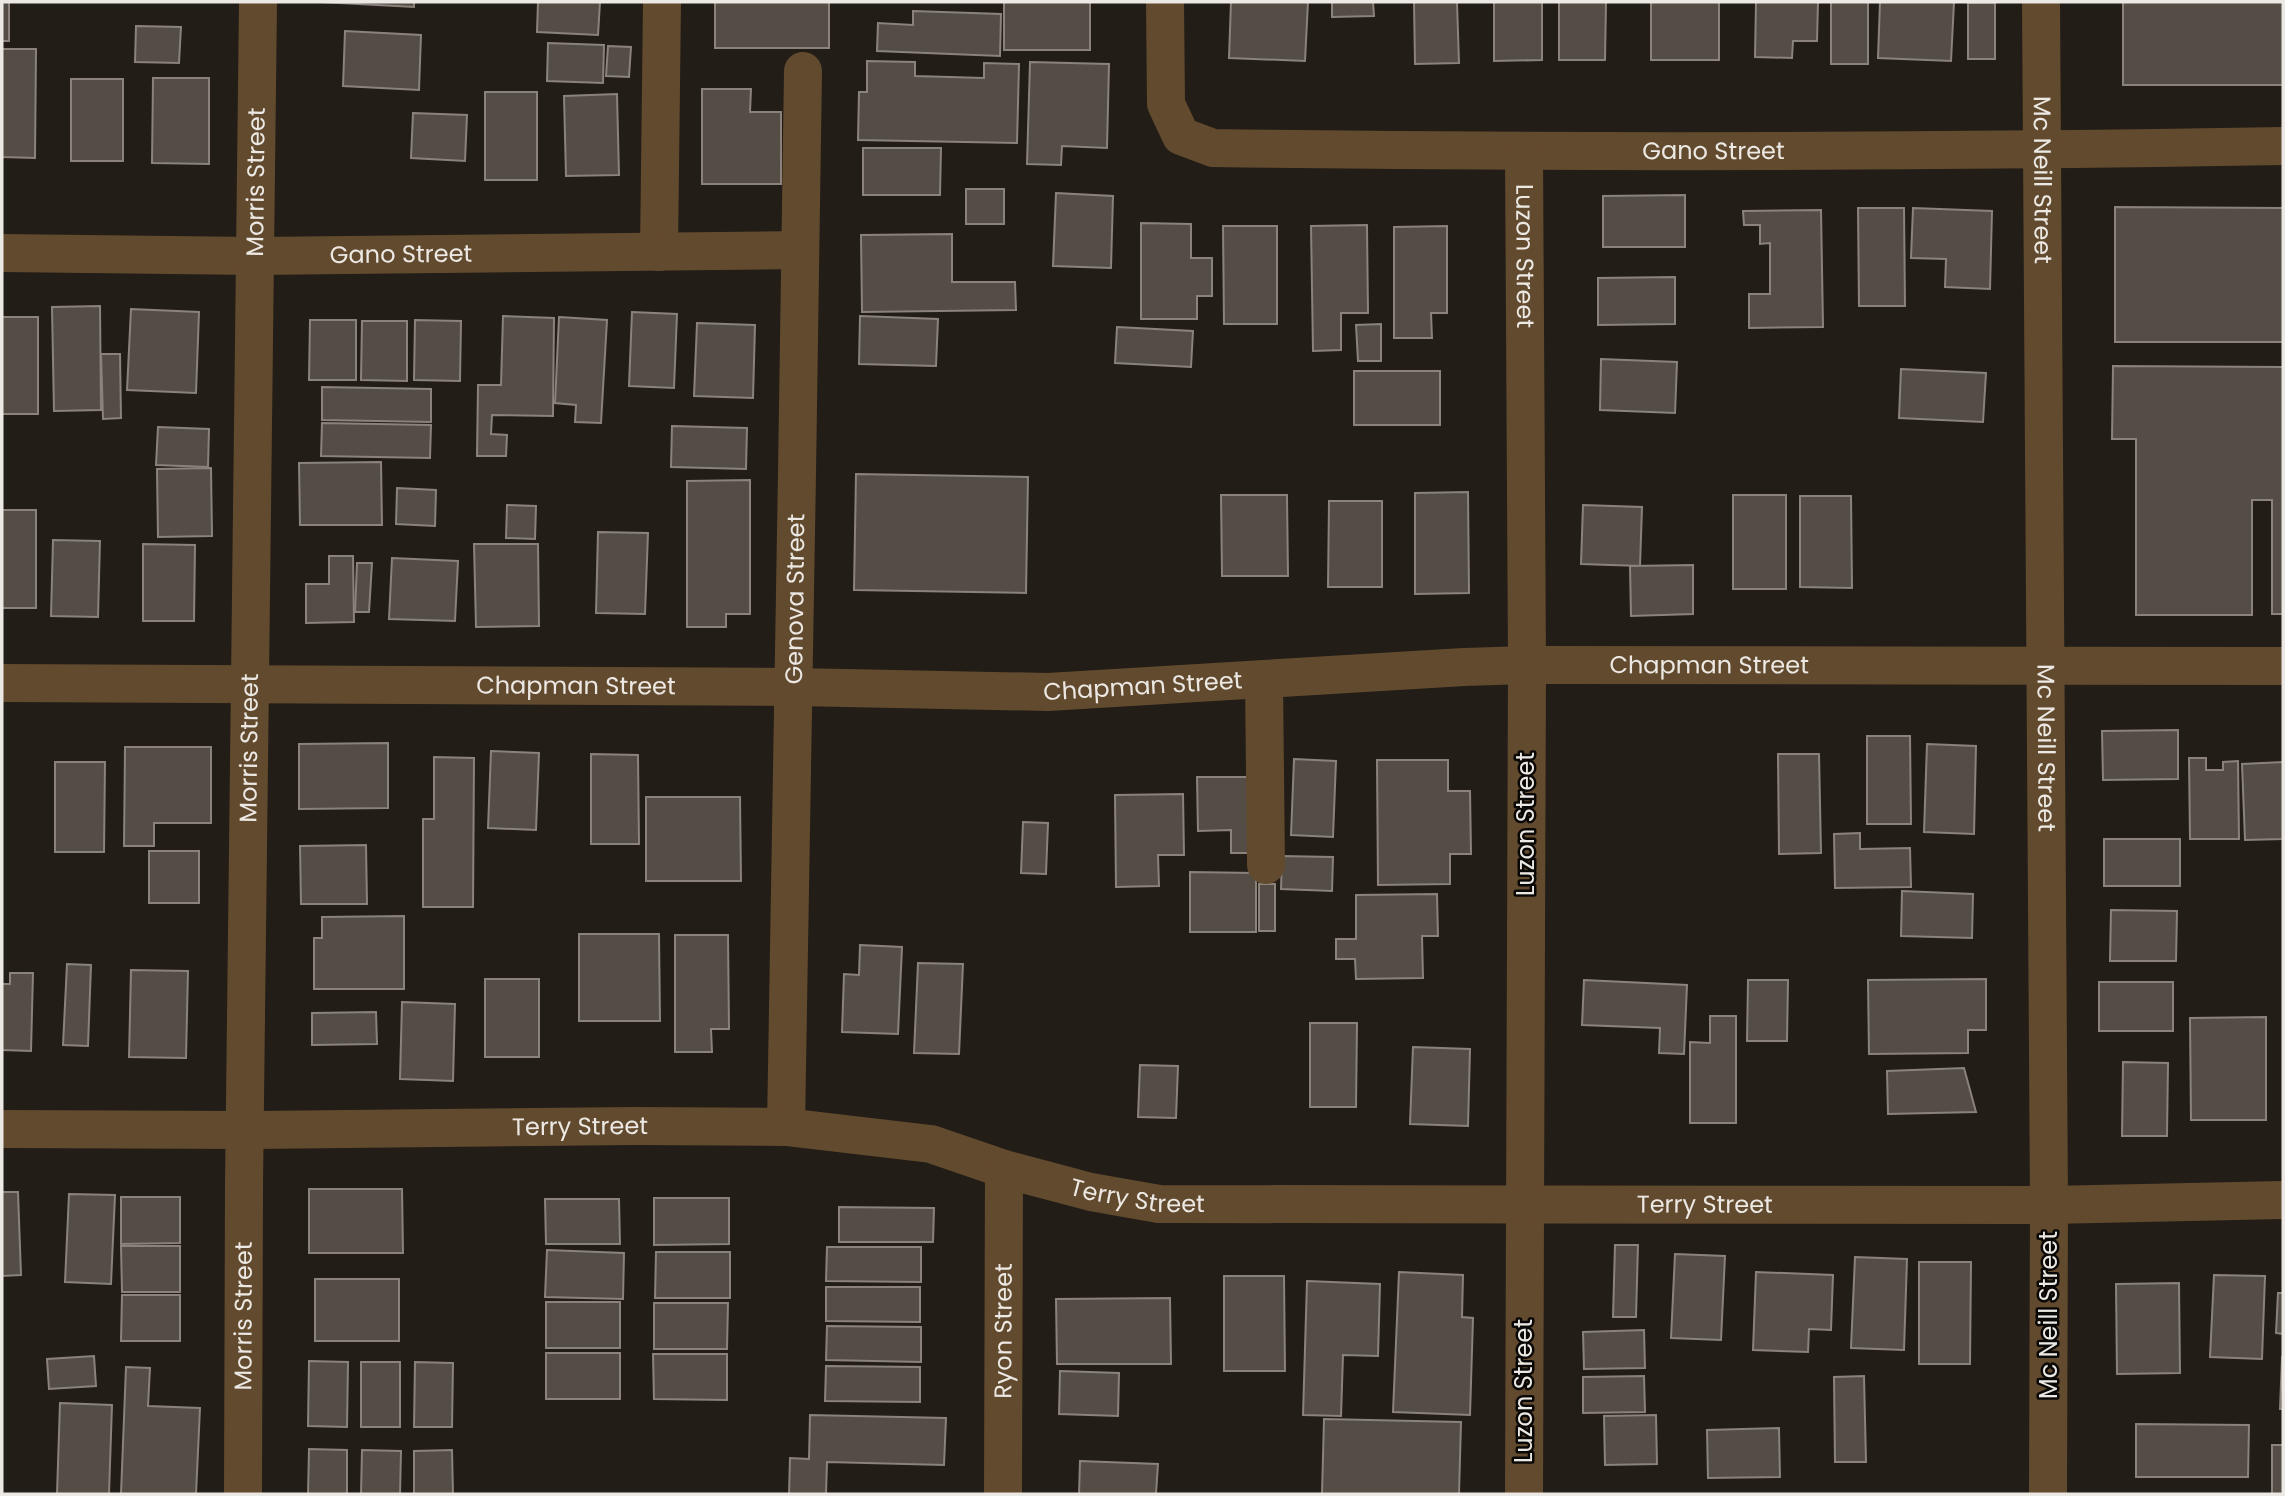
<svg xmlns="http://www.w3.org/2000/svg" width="2285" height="1496" font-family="Poppins,sans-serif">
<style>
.building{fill:#544d46;stroke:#8a827b;stroke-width:2}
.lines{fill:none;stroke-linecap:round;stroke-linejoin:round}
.minor{stroke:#624a2e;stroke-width:38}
.labels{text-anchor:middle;stroke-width:5;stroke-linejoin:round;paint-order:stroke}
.street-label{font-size:24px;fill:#ece8e3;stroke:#0a0806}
</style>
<rect width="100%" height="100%" fill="#221d17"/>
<g class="building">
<rect x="2" y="2" width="7" height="39"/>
<polygon points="320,2 414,2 414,7"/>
<polygon points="538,2 600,2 598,35 537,32"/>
<rect x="715" y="2" width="114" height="46"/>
<rect x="1004" y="2" width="86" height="48"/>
<polygon points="1231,2 1308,2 1305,61 1229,58"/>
<polygon points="1332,2 1373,2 1374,16 1332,17"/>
<polygon points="1414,2 1457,2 1459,63 1415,64"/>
<polygon points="1494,2 1542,2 1542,60 1494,61"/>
<polygon points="1559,2 1606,2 1605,60 1559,60"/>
<rect x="1651" y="2" width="68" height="58"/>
<polygon points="1756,2 1818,2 1817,41 1793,41 1792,58 1755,57"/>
<rect x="1831" y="2" width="37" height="62"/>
<polygon points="1880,2 1954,2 1951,61 1878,58"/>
<rect x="2123" y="2" width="160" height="83"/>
<rect x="1968" y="3" width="27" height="56"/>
<polygon points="913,11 1001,14 1000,56 877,51 878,23 913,25"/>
<polygon points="136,26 181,27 179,63 135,62"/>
<polygon points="345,31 421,35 419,90 343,86"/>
<polygon points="548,43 604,45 603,83 547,81"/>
<polygon points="608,46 631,47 629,77 606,76"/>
<polygon points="2,49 36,49 35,158 2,157"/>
<polygon points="867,61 915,62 915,76 984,78 984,63 1019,64 1017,143 858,140 859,92 867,92"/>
<polygon points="1030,62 1109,64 1107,148 1062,146 1061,165 1027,164"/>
<polygon points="153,78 209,78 209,164 152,163"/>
<rect x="71" y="79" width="52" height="82"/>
<polygon points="702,89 751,89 750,112 781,112 781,184 702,184"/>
<rect x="485" y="92" width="52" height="88"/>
<polygon points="617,94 619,175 566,176 564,96"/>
<polygon points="413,113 467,115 465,161 411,158"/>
<polygon points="863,148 941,148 940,195 863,195"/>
<rect x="966" y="189" width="38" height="35"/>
<polygon points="1056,193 1113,196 1111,268 1053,266"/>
<polygon points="1685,195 1685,247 1603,247 1603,196"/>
<polygon points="2115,207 2283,208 2283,614 2272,614 2272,500 2252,500 2252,615 2136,615 2136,439 2112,439 2113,366 2283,367 2283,342 2115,342"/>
<polygon points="1858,208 1904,208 1905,306 1859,306"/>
<polygon points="1913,208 1992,211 1990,289 1945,287 1946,259 1911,258"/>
<polygon points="1821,210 1823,327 1749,328 1749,294 1770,294 1770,243 1760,244 1760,225 1744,225 1743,211"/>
<polygon points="1141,223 1191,224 1191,258 1212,258 1212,296 1197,296 1197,319 1141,319"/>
<polygon points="1367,225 1368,313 1341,313 1341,350 1313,351 1311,226"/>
<polygon points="1223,226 1277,226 1277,324 1224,324"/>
<polygon points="1447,226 1447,313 1431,313 1432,338 1394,338 1394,227"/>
<polygon points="952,234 952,282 1015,282 1016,310 862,312 861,235"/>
<polygon points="1675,277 1675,324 1598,325 1598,278"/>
<polygon points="100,306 101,410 54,411 52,307"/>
<polygon points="131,309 199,312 196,393 127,390"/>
<polygon points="632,312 677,314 674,388 629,386"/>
<polygon points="503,316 554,318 553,416 492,415 491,434 507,435 506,456 477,456 478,385 501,385"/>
<polygon points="860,316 938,319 936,366 859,364"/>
<rect x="2" y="317" width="36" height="97"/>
<polygon points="559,317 607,320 601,423 575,422 576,405 555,403"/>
<polygon points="310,320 356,320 356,380 309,380"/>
<polygon points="415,320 461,321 460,381 414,380"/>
<polygon points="362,321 407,321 407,381 361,380"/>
<polygon points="697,323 755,325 753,398 694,396"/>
<polygon points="1381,324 1381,361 1358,361 1356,325"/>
<polygon points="1117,327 1193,331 1191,367 1115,363"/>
<polygon points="101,354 120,354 121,418 103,419"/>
<polygon points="1601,359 1677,362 1675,413 1600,410"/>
<polygon points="1901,369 1986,373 1983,422 1899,418"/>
<rect x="1354" y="371" width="86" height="54"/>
<polygon points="322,387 431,389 431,422 322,420"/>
<polygon points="322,423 431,425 430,458 321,456"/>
<polygon points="672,426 747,428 746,469 671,467"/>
<polygon points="158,427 209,429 208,467 156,465"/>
<polygon points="381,462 382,525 300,525 299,463"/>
<polygon points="211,468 212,536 158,537 157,469"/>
<polygon points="856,474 1028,477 1026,593 854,590"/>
<polygon points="750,480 750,614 726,614 726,627 687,627 687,481"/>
<polygon points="397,488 436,490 435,526 396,524"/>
<polygon points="1468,492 1469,593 1415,594 1415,493"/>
<polygon points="1221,495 1287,495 1288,576 1222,576"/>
<rect x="1733" y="495" width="53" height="94"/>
<polygon points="1800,496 1851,496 1852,588 1800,587"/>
<polygon points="1329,501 1382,501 1382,587 1328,587"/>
<polygon points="507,505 536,506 535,539 506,538"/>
<polygon points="1583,505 1642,507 1640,566 1581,564"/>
<rect x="2" y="510" width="34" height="98"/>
<polygon points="598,532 648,533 645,614 596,613"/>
<polygon points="53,540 100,541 98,617 51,616"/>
<polygon points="143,544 195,545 194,621 143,621"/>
<polygon points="474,544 538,544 539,626 476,627"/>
<polygon points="329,556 353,556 354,622 306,623 306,584 329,584"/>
<polygon points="392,558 458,561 455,621 389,619"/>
<polygon points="357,563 372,563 369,612 355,612"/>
<polygon points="1693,565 1693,614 1631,616 1630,566"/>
<polygon points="2178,730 2178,779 2103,780 2102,731"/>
<polygon points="1867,736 1910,736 1911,824 1867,824"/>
<polygon points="388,743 388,808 299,809 299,744"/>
<polygon points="1927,744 1976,746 1974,834 1924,832"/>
<polygon points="125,747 211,747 211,823 154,823 154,846 124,846"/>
<polygon points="491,751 539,753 536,830 488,828"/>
<polygon points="591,754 638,755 639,844 591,844"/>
<polygon points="1778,754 1819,754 1821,853 1779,854"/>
<polygon points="434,757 474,758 473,907 423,907 423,819 434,819"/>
<polygon points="2189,758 2206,758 2206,770 2223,770 2223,762 2238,761 2239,839 2190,839"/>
<polygon points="1294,759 1336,761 1333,837 1291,835"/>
<polygon points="1377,760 1448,760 1448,791 1470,791 1471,854 1450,854 1450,884 1378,885"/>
<polygon points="55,762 105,762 104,852 55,852"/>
<polygon points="2283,762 2283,839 2245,840 2242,764"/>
<polygon points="1197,777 1256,777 1257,853 1231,853 1231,830 1198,831"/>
<polygon points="1183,794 1184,855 1158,855 1159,886 1116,887 1115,795"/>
<polygon points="646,797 740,797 741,881 646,881"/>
<polygon points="1023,822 1048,823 1046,874 1021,873"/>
<polygon points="1860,833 1860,849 1910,848 1911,887 1835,888 1834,834"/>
<rect x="2104" y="839" width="76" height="47"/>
<polygon points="366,845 367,904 301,904 300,846"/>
<rect x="149" y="851" width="50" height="52"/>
<polygon points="1282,856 1333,857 1332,891 1281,889"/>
<polygon points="1190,872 1256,873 1256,932 1190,932"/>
<rect x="1259" y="884" width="16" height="47"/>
<polygon points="1902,891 1973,894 1972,938 1901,936"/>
<polygon points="1437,894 1438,936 1422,936 1423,978 1356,979 1355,959 1336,959 1336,939 1356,939 1356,895"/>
<polygon points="2111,910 2177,911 2176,961 2110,961"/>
<polygon points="404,916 404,989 314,989 314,938 322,938 322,917"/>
<polygon points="579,934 659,934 660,1021 579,1021"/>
<polygon points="675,935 728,935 729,1029 711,1029 712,1052 675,1052"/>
<polygon points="860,945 902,947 898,1034 842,1032 844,974 859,975"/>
<polygon points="918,963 963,964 959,1054 914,1053"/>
<polygon points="67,964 91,965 88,1046 63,1045"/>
<polygon points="131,970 188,971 186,1058 129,1057"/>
<polygon points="10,973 33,973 31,1051 2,1050 2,984 10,984"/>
<rect x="485" y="979" width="54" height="78"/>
<polygon points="1986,979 1986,1030 1968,1030 1968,1053 1869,1054 1868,980"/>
<polygon points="1584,980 1687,985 1684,1054 1659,1053 1660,1028 1582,1025"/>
<polygon points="1748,980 1788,980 1787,1041 1747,1041"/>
<rect x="2099" y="982" width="74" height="49"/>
<polygon points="402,1002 455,1004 453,1081 400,1079"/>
<polygon points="376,1012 377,1044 312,1045 312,1013"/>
<polygon points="1710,1016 1736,1016 1736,1123 1690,1123 1690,1042 1710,1043"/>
<polygon points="2266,1017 2266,1120 2191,1120 2190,1018"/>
<polygon points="1310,1023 1357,1023 1356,1107 1310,1107"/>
<polygon points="1413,1047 1470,1049 1468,1126 1410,1124"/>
<polygon points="2123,1062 2168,1063 2167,1136 2122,1136"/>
<polygon points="1140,1065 1178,1066 1176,1118 1138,1117"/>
<polygon points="1964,1068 1976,1112 1888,1114 1887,1071"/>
<polygon points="309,1189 402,1189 403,1253 309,1253"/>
<polygon points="2,1192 18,1192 21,1275 2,1276"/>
<polygon points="69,1194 115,1195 111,1284 65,1282"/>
<polygon points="121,1197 180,1197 180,1243 121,1244"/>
<polygon points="654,1198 729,1198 729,1244 654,1245"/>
<polygon points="545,1199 619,1199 620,1244 546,1244"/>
<polygon points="839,1207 934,1208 933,1242 839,1242"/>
<polygon points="1615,1245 1638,1245 1636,1317 1613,1317"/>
<polygon points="121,1246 180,1246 180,1292 122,1292"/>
<polygon points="827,1247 921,1247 921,1282 826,1281"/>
<polygon points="547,1250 624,1253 623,1299 545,1297"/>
<polygon points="656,1252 730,1252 730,1298 655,1298"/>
<polygon points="1675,1254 1725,1256 1721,1340 1671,1338"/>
<polygon points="1855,1257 1907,1259 1904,1350 1851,1348"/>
<polygon points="1919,1262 1971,1262 1970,1364 1919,1364"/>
<polygon points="1399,1272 1463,1275 1462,1317 1473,1318 1470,1415 1393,1412"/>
<polygon points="1756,1272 1833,1275 1831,1330 1809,1329 1808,1352 1753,1350"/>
<polygon points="2214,1275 2265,1276 2262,1359 2210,1357"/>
<polygon points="1224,1276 1284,1276 1285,1371 1224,1371"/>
<rect x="315" y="1279" width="84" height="62"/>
<polygon points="1307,1281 1380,1284 1378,1356 1343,1355 1341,1416 1303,1415"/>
<polygon points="2179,1283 2180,1373 2117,1374 2116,1284"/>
<polygon points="826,1287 920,1287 920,1322 826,1321"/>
<polygon points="2278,1293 2283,1293 2283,1334 2276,1333"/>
<polygon points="122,1295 180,1295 180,1341 121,1341"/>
<polygon points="1170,1298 1171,1364 1057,1364 1056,1299"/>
<rect x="546" y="1302" width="74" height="46"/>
<polygon points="654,1303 728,1303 727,1349 654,1349"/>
<polygon points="827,1326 921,1327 921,1362 826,1360"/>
<polygon points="1644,1330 1645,1368 1584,1369 1583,1332"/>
<rect x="546" y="1353" width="74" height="46"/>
<polygon points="653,1354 727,1354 727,1400 654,1399"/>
<polygon points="94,1356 96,1386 49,1389 47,1359"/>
<polygon points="2282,1357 2283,1357 2283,1409 2280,1409"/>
<polygon points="309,1361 348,1362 347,1427 308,1426"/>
<rect x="361" y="1362" width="39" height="65"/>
<polygon points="415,1362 453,1363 452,1427 414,1427"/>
<polygon points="826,1366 920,1367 920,1402 825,1401"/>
<polygon points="126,1367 150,1368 148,1406 200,1408 196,1494 121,1494"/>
<polygon points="1060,1371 1119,1373 1118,1416 1059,1414"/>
<polygon points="1644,1376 1645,1412 1583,1413 1583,1377"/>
<polygon points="1864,1376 1866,1462 1835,1462 1834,1377"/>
<polygon points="60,1403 112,1405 109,1494 57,1494"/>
<polygon points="810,1415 946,1418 944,1465 827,1462 826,1494 789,1494 790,1458 809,1459"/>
<polygon points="1656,1415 1657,1464 1605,1465 1604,1416"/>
<polygon points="1324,1419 1461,1422 1459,1494 1322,1494"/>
<polygon points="2136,1424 2249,1425 2248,1477 2136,1477"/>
<polygon points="1779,1428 1780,1477 1708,1478 1707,1430"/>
<rect x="2272" y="1445" width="11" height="49"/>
<polygon points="309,1449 347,1450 347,1494 308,1494"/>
<polygon points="362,1450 401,1451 400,1494 361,1494"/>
<polygon points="452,1450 453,1494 414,1494 414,1451"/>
<polygon points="1080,1461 1158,1464 1156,1494 1079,1494"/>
</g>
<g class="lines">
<g class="minor">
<path id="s1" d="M1165,2L1166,104L1181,136L1213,148C1570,153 1926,152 2283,146"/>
<path id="s2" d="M2041,2L2049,1205L2048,1494"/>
<path id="s3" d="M1524,153L1527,665L1524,1494"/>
<polyline points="659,252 662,2"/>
<path id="s4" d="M2,253L255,256L800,250"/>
<polyline points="1264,679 1266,865"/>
<path id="s5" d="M2,683L796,687L1048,692L1464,667L1527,665L2283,666"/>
<path id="s6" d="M786,1127C794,775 797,423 803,71"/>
<path id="s7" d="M2,1129L246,1130L635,1126L786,1127L931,1144L1004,1169L1091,1192L1159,1204L2049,1205L2283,1200"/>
<path id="s8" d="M243,1494L244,1186L258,2"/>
<path id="s9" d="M1003,1494L1004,1169"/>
</g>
</g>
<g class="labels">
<g class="street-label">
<text dy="8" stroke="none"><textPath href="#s1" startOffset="672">Gano Street</textPath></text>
<text dy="8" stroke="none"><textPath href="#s8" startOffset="1312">Morris Street</textPath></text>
<text dy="8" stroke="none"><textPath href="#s2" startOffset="178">Mc Neill Street</textPath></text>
<text dy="8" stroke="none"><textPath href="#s4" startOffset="399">Gano Street</textPath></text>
<text dy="8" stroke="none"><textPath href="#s3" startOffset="103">Luzon Street</textPath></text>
<text dy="8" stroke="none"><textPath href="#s6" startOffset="528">Genova Street</textPath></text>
<text dy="8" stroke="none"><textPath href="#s5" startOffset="1708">Chapman Street</textPath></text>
<text dy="8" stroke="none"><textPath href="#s5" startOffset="1141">Chapman Street</textPath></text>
<text dy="8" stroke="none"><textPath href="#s5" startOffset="574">Chapman Street</textPath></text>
<text dy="8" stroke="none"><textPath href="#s8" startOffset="746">Morris Street</textPath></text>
<text dy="8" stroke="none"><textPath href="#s2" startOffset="746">Mc Neill Street</textPath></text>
<text transform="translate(1526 824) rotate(-90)" y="8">Luzon Street</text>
<text dy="8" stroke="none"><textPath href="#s7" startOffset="578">Terry Street</textPath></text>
<text dy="8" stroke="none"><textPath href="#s7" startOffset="1144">Terry Street</textPath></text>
<text dy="8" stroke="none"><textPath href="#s7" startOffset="1712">Terry Street</textPath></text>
<text dy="8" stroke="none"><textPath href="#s8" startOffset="178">Morris Street</textPath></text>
<text transform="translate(2049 1315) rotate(-90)" y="8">Mc Neill Street</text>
<text dy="8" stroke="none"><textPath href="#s9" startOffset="163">Ryon Street</textPath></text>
<text transform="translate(1524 1391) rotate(-90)" y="8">Luzon Street</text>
</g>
</g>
<rect width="2285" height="1496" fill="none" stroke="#ece8e3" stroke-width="7"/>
</svg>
